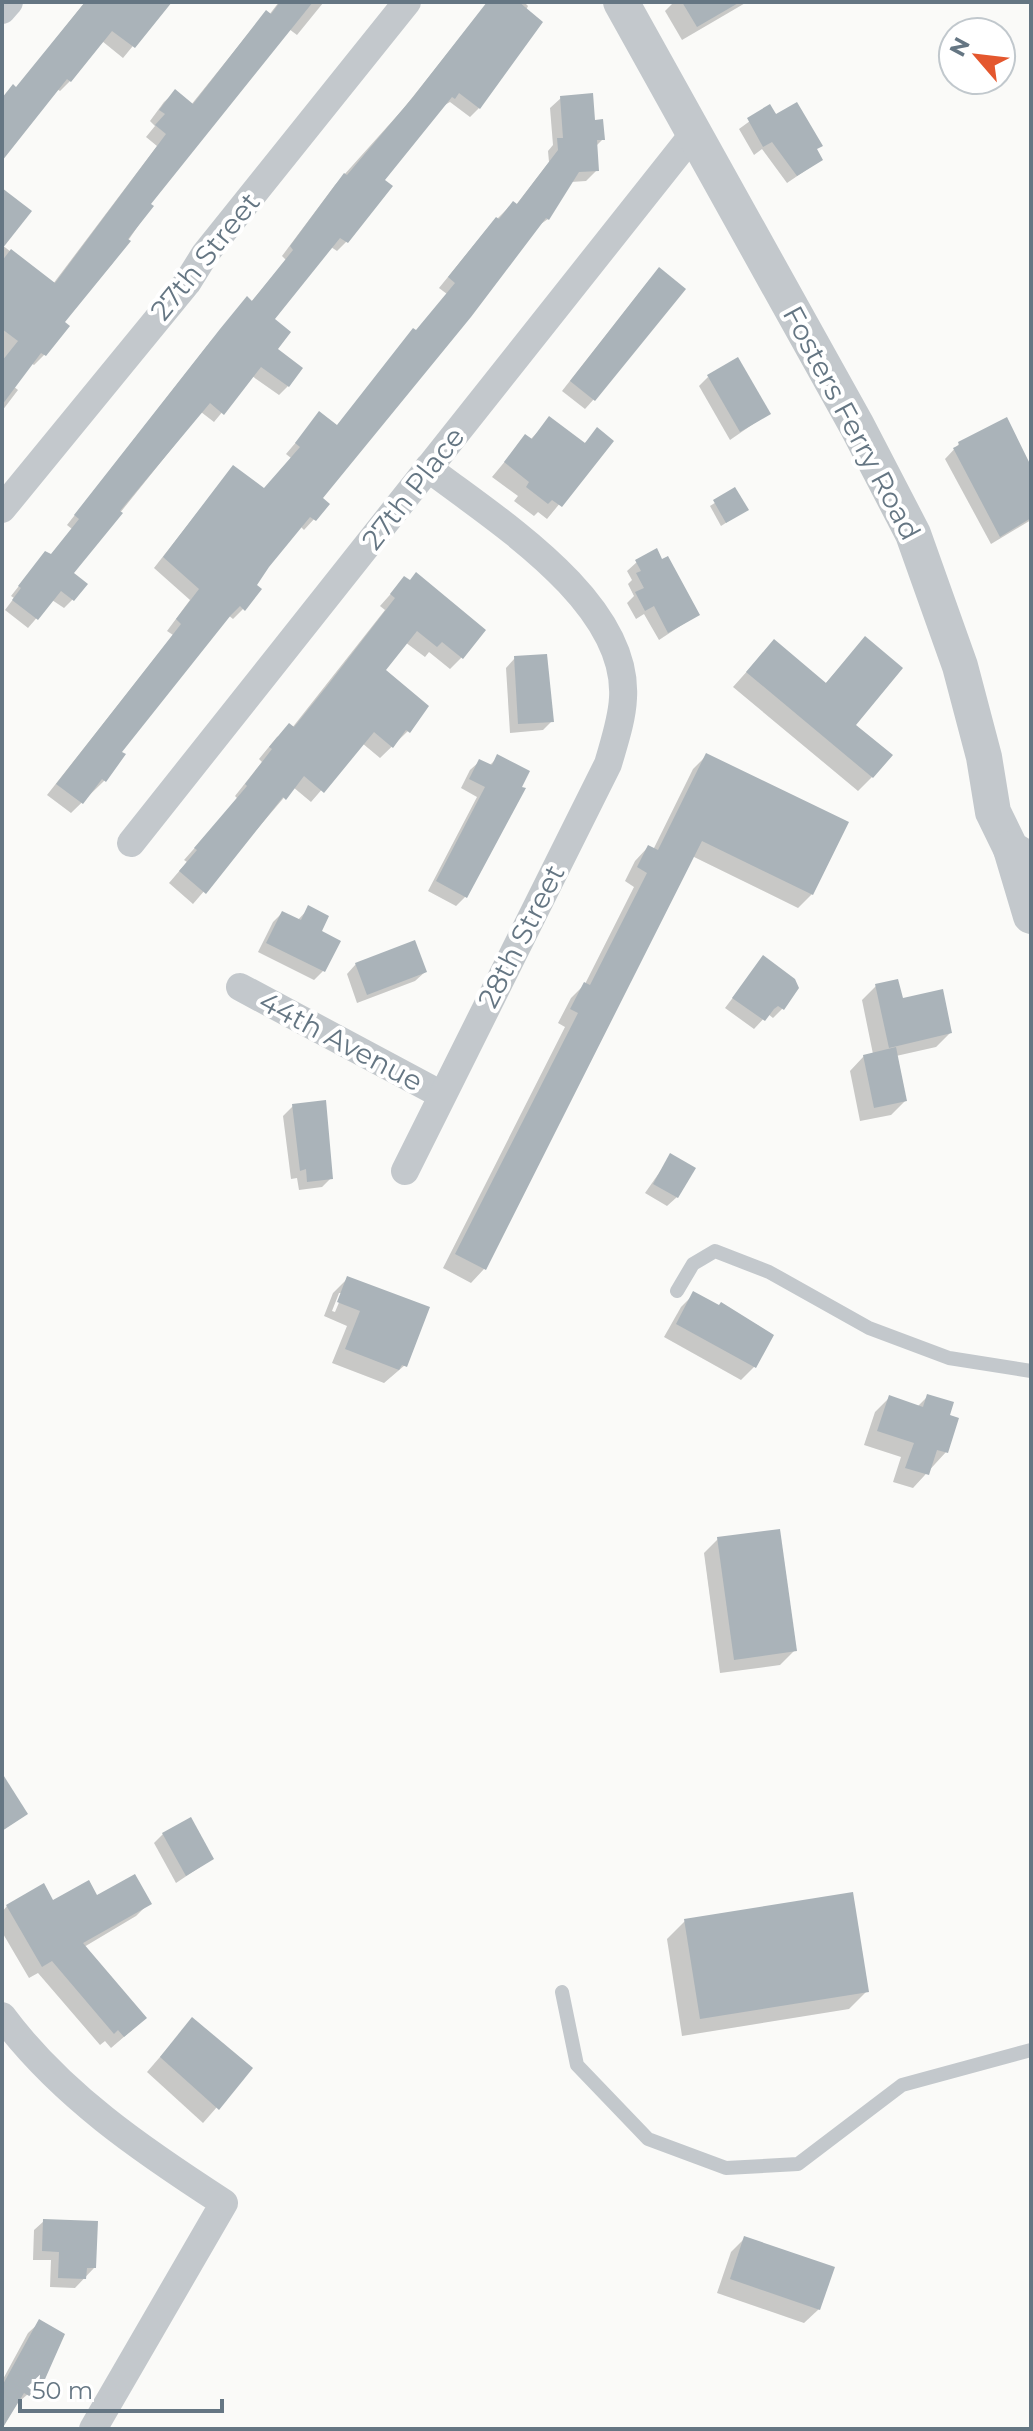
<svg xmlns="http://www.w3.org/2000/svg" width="1033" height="2431" font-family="Montserrat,sans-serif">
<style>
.shadow{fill:#0003;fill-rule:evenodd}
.building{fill:#aab3b9}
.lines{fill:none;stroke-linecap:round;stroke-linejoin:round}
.service{stroke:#c3c8cc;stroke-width:14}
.minor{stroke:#c3c8cc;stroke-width:28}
.tertiary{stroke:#c3c8cc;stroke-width:36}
.labels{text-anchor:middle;stroke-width:8;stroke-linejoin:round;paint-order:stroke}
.street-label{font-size:28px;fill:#657683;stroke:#fff}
</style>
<rect width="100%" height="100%" fill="#fafaf8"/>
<g class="shadow">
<polygon points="85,2 169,2 123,58 102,41 70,81 60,91 57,89 2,159 2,107"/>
<polygon points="279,2 323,3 297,35 289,29 148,205 151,207 112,264 62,322 44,355 34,365 31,363 13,386 18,390 2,411 2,191 2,245 53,284 157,146 146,137 155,126 150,121 164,102 175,92 191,105 256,24 269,15"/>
<polygon points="488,2 524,2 528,6 479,108 470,117 450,102 443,106 382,181 390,186 346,242 337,251 331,247 272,319 275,349 288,386 279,395 252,376 214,422 201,412 71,574 73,599 64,608 52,600 28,628 5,610 14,598 11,596 37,563 50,556 72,529 67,525 211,341 251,302 286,260 282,256 335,185 404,108"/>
<polygon points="674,2 747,2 682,40 665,11"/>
<polygon points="561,98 593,122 603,139 596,146 597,170 586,181 571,182 548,219 535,228 320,499 327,505 304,530 300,526 267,565 243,609 233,619 228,615 119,752 123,755 104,781 71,813 47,795 173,635 167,631 190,600 154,568 233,467 264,490 291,458 286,454 320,414 336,427 447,294 439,288 486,230 513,203 516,205 549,162 548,151 553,145 550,108"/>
<polygon points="769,107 821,160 787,183 762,149 754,155 739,129"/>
<polygon points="650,279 594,399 585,409 562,391"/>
<polygon points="708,377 769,413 730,440 699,386"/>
<polygon points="550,419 583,445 598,430 611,441 547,519 538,512 534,516 514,501 518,496 492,477 525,437 530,440"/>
<polygon points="959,444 1031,470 1031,520 991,544 945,459"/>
<polygon points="735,490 746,510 721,526 710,506"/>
<polygon points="637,562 697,615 659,640 644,614 636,619 627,603 634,596 628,584 632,580 627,571"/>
<polygon points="404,579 462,657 450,669 429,652 425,657 405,642 383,671 408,731 380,758 362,743 311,802 293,787 193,904 169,883 187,862 184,860 238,799 235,796 262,762 259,759 277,737 292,728 385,610 380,606"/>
<polygon points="865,639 854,725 872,777 858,791 733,687 774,641 825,684"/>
<polygon points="515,658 552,721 543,730 510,733 506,668"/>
<polygon points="707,755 812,894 798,908 692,856 484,1269 471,1283 443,1268 565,1027 558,1023 571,998 585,984 634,887 625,881 635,861 648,847 653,850 693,769"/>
<polygon points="498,757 465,897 456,906 428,891 477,797 461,788 470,770 480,761 489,766"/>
<polygon points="309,908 319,932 323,971 314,980 258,952 273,922 282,913 297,921"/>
<polygon points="763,958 796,985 782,1009 773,1018 768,1014 754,1029 725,1008"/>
<polygon points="356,964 425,972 415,981 357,1003 347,974"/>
<polygon points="876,986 950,1033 936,1047 896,1056 905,1101 891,1115 860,1121 850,1071 864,1056 873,1054 862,1000"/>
<polygon points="293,1106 331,1178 322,1187 299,1190 297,1178 291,1179 283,1116"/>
<polygon points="671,1156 677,1197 667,1206 645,1193"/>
<path d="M347,1279L405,1365L384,1383L332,1363L347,1326L324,1316L333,1293ZM339,1293H343L335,1312L332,1311Z"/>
<polygon points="694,1294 759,1326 754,1367 741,1380 664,1337 681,1307"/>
<polygon points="928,1396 948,1416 946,1452 913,1488 893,1482 901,1457 864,1445 875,1412 889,1398 917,1407"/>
<polygon points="718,1539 794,1651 780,1665 720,1673 704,1553"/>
<polygon points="163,1834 212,1859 176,1883 154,1843"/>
<polygon points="97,1898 149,1903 136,1916 84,1947 132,2030 111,2048 105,2041 100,2045 38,1973 29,1978 2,1932 2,1912 7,1906"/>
<polygon points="685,1921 867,1991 849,2009 682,2036 667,1939"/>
<polygon points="192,2020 251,2068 203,2123 147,2072"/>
<polygon points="44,2221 94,2268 75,2288 50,2287 51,2260 33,2260 34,2230"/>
<polygon points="745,2238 819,2309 804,2323 717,2293 731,2252"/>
<polygon points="40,2322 40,2384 15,2405 2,2429 2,2381 28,2333"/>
</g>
<g class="building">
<polygon points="85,2 172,2 135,48 112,31 71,82 67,79 2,161 2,98 13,84 16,87"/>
<polygon points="280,2 313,2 151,204 154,206 128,239 131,241 65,322 70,326 46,356 41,353 2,405 2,361 18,341 2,329 2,261 11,249 55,283 166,134 155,125 165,114 159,110 175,89 193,104 266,10 271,14"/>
<polygon points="487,2 519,2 543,22 480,109 459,93 455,99 452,97 385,180 393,186 348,243 340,238 275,319 291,332 278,349 303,368 289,387 261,367 224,415 210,403 120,511 123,513 74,573 88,584 74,601 61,591 38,620 12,600 21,588 18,586 45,551 51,554 79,519 74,515 220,329 247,296 252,301 293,250 290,246 344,173 347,175 413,97"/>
<polygon points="682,2 740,2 697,27"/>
<polygon points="593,93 595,120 603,119 605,140 597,140 599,171 579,172 549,220 546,218 471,317 323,498 330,504 316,521 310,517 269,567 257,585 262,589 245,611 240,606 231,615 122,752 126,754 106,782 102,779 83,804 56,784 181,624 176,619 199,589 163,557 233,465 264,488 300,447 295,443 319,411 337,425 413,328 416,330 455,283 448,277 496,217 499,219 513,201 517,204 558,150 557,138 563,138 560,96"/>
<polygon points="797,102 823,146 817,149 823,160 797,176 772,142 763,147 747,118 770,104 776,114"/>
<polygon points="2,188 32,211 2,249"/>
<polygon points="659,267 686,289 595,401 570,381"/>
<polygon points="738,357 771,414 740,432 707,375"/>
<polygon points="549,416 585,443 597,427 614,441 562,507 552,500 548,504 526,487 529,482 504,462 525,434 532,439"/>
<polygon points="1007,417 1031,466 1031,518 1000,537 953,448 959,445 958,442"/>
<polygon points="735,487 749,510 726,523 713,500"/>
<polygon points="657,548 662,559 668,556 700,615 668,633 654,606 645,611 635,592 644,588 636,573 641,571 635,560"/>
<polygon points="416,572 486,630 463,659 442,642 437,647 417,631 386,670 429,706 410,733 406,730 393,748 374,732 324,793 304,776 286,800 283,797 206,894 179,871 197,850 194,848 247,786 245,784 272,749 269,747 289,723 294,727 327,686 395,598 390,594 404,576 410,580"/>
<polygon points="865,636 903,668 856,725 893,755 873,778 746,672 774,639 826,683"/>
<polygon points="547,654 554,722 518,724 514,656"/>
<polygon points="706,753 849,822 813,895 702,841 486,1270 455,1254 578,1013 570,1009 584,982 590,985 647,873 637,867 648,845 658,850"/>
<polygon points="497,754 530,771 522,787 526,788 467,898 436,881 485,787 469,779 479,759 492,765"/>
<polygon points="308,905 329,916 322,931 341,941 325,972 266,943 282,911 301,920"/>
<polygon points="415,940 427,972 367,995 355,963"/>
<polygon points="763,955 795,979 799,988 784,1010 778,1006 774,1009 765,1021 732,998"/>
<polygon points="898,979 903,998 943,989 952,1033 889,1048 875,984"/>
<polygon points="896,1047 907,1101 874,1108 863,1055"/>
<polygon points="326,1100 333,1179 307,1182 306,1169 300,1171 292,1104"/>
<polygon points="670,1153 696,1168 678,1198 653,1184"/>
<polygon points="347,1276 430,1307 407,1367 402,1365 399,1370 345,1349 360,1311 337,1302"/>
<polygon points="693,1291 719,1305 721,1302 774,1335 756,1368 676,1324"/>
<polygon points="927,1394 954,1402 950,1415 959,1418 948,1453 937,1450 929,1475 905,1468 914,1443 877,1431 889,1395 923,1407"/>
<polygon points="780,1529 797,1651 734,1660 717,1537"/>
<polygon points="2,1773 28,1814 2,1831"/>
<polygon points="191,1817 214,1859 186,1876 162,1833"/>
<polygon points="135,1874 152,1904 83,1943 147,2018 124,2037 118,2030 114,2034 52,1961 42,1967 6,1905 44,1883 53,1900 89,1880 97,1895"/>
<polygon points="853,1892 869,1992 700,2019 684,1919"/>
<polygon points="192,2017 253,2068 219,2110 160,2057"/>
<polygon points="43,2219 98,2221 96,2268 87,2268 86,2279 58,2278 59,2252 42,2251"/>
<polygon points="744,2236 835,2267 820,2310 730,2279"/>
<polygon points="39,2319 65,2334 42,2386 38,2383 31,2397 24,2393 2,2429 2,2386"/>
</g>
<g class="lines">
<g class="service">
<polyline points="677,1291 693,1264 715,1251 769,1272 869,1328 949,1358 1031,1371"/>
<polyline points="562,1992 577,2065 648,2139 726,2168 798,2164 902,2085 1031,2050"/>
</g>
<g class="minor">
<polyline points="2,10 9,2"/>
<polyline points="2,509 187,283 205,254 407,2"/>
<polyline points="131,843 695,132"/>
<polyline points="240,987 442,1095"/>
<path d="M405,1171L608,764C614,743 622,720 623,698C629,602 496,520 428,468"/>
<path d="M2,2016C61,2095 142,2150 224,2203L93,2429"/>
</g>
<g class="tertiary">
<polyline points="621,2 857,426 913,534 960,666 984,757 993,812 1011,849 1031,861"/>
<polyline points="1011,849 1031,916"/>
</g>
</g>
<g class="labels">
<g class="street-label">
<text transform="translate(205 256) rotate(-51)" y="10">27th Street</text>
<text transform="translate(852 423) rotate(62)" y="10">Fosters Ferry Road</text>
<text transform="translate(413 488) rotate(-52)" y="10">27th Place</text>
<text transform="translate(521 936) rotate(-63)" y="10">28th Street</text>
<text transform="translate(341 1041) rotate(28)" y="10">44th Avenue</text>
</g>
</g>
<rect width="1033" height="2431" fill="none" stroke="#657683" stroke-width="8"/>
<g transform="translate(977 56) rotate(298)"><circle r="38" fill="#ffffff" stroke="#c1c8cd" stroke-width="2"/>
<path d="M0-6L14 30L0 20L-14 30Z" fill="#e4572e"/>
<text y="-12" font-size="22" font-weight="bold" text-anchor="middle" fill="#657683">N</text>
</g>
<path d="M20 2399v12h202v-12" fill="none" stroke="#657683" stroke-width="4"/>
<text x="32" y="2399" font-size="24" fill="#657683" stroke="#ffffff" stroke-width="6" paint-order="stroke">50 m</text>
</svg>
